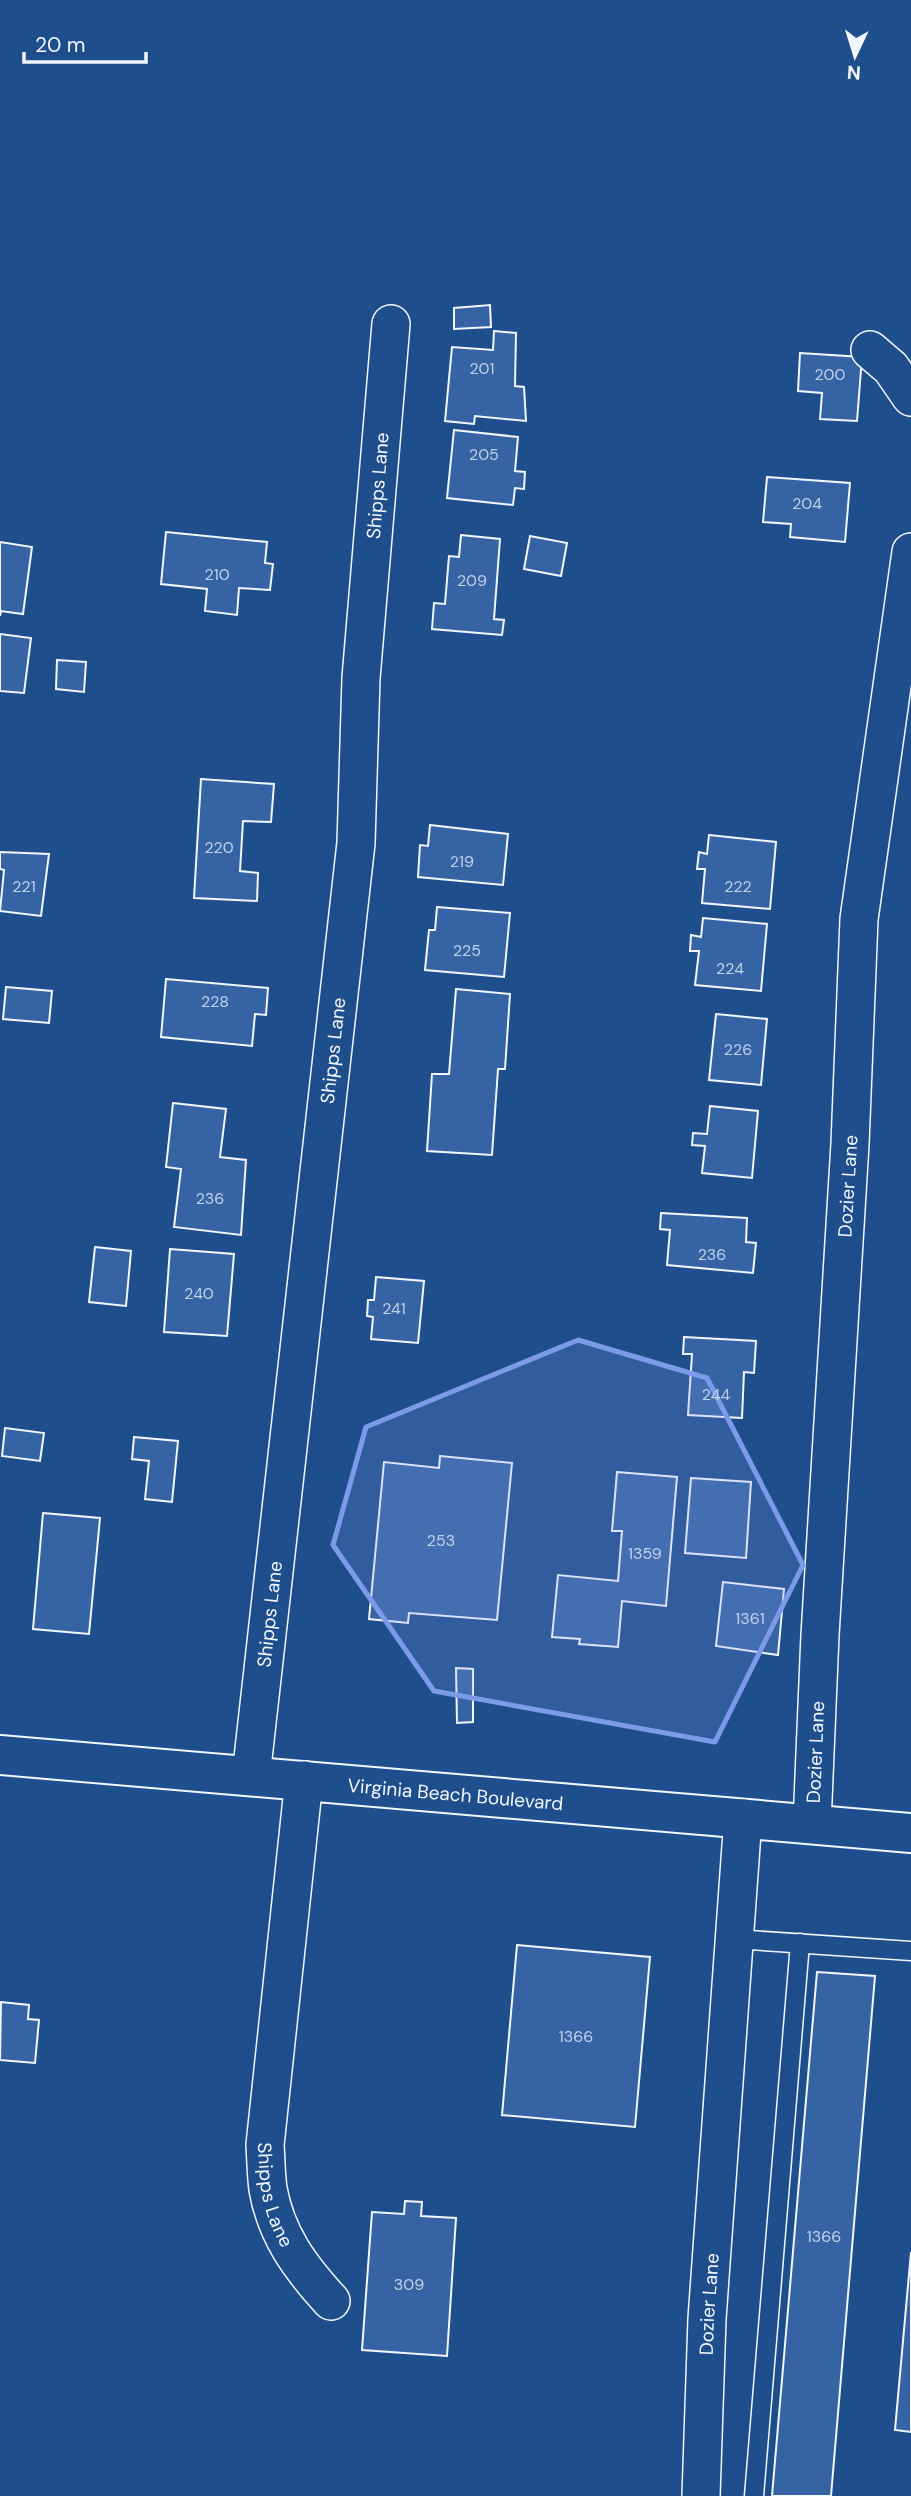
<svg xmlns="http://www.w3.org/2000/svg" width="911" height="2496" font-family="'DM Sans',sans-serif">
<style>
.building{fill:#3563a3;stroke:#f2f6ff;stroke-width:2}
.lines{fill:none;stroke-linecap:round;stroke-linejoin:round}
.lane-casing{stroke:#f2f6ff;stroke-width:21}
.street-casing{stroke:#f2f6ff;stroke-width:40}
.primary-casing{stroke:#f2f6ff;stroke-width:42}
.lane{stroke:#1f4e8c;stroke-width:18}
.street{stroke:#1f4e8c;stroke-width:37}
.primary{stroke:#1f4e8c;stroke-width:38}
.marked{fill:#7d9aea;fill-opacity:0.2;stroke:#7d9aea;stroke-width:5;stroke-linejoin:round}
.labels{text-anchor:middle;stroke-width:5;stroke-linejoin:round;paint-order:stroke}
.number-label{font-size:16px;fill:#c3d1e8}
.street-label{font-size:19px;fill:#f2f6ff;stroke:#1f4e8c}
</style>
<rect width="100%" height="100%" fill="#1f4e8c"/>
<g class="building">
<polygon points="490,305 491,327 454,329 454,308"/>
<polygon points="494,331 516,333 515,386 524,387 526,421 475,416 474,424 445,421 452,347 493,350"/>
<polygon points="800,353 862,357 857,421 820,419 822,393 798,391"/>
<polygon points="454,430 518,437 515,471 525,472 524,489 515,488 513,505 447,498"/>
<polygon points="767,477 850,483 845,542 790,537 791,524 763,522"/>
<polygon points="166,532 267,542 265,563 273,564 270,590 239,588 237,615 205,611 207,589 161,584"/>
<polygon points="461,535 500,539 494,619 504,620 502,635 432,629 434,603 445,604 449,556 459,557"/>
<polygon points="530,536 567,543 561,576 524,569"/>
<polygon points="0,542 32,547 23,614 1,611 0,616"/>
<polygon points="0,634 31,638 24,693 0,691"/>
<polygon points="57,660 86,662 84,692 56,689"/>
<polygon points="201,779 274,784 271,822 243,821 240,871 258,873 257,901 194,898"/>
<polygon points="430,825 508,834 503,885 418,877 420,845 428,846"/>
<polygon points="709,835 776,842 770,909 702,903 705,869 697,869 699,852 707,854"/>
<polygon points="0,852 49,854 41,916 0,911 4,870 0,869"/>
<polygon points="437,907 510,913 504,977 425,970 429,930 435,930"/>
<polygon points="703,918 767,924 761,991 695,985 699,951 690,951 691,935 701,937"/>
<polygon points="166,979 268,988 266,1015 255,1014 252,1046 161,1037"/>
<polygon points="6,987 52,991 49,1023 3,1019"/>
<polygon points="456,989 510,994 505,1069 498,1069 492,1155 427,1151 432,1074 449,1074"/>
<polygon points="716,1014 767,1019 761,1085 709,1080"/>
<polygon points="173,1103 226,1109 220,1157 246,1160 241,1235 174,1227 181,1169 166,1167"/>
<polygon points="710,1106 758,1111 752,1178 702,1173 705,1146 692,1145 693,1133 707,1134"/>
<polygon points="661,1213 747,1218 746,1242 756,1243 753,1273 667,1265 670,1230 660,1229"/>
<polygon points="95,1247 131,1251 126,1306 89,1302"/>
<polygon points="170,1249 234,1254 227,1336 164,1332"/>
<polygon points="376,1277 424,1281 418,1343 371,1339 373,1317 367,1316 368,1300 374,1300"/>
<polygon points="684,1337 756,1341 754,1373 744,1372 742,1418 688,1415 692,1354 683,1354"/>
<polygon points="5,1428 44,1433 40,1461 2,1456"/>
<polygon points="134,1437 178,1441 172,1502 145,1499 149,1461 132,1459"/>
<polygon points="440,1456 512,1463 497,1620 409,1613 408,1623 369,1619 384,1462 439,1468"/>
<polygon points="617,1472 677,1477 666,1606 622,1601 618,1647 579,1644 580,1639 552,1637 558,1575 618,1581 622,1531 612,1531"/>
<polygon points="691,1478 751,1482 746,1558 685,1553"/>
<polygon points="43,1513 100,1518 89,1634 33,1629"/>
<polygon points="723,1582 784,1589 778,1655 716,1646"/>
<polygon points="456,1668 473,1669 473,1722 457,1723"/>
<polygon points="517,1945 650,1957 635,2127 502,2115"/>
<polygon points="817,1972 875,1976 831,2496 772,2496"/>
<polygon points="1,2002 29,2005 28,2019 39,2020 35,2063 0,2060"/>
<polygon points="405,2201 422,2202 421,2216 456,2218 447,2356 362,2350 372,2212 404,2214"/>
<polygon points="911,2252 911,2432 895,2430"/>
</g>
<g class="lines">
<defs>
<g id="lane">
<polyline points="734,1939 911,1951"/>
<polyline points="754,2496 800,1943"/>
</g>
<g id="street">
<polyline points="870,350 891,368 911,397"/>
<path id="s1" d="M251,1776L356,843L361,678L391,324"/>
<path id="s2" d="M304,1780L265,2145C266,2159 266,2175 268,2189C276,2235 300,2267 331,2301"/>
<path id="s3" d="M812,1824L820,1635L850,1144L859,919L911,552"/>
<path id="s4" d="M701,2496L707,2319L743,1818"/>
</g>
<g id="primary">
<path id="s5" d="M0,1755L911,1833"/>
</g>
</defs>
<use href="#lane" class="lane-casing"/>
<use href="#street" class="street-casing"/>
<use href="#primary" class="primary-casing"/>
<use href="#lane" class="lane"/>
<use href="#street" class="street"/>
<use href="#primary" class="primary"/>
</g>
<path class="marked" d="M578,1340L707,1378L803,1565L715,1742L434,1691L333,1545L366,1427Z"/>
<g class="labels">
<g class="number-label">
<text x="482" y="374">201</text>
<text x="830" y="380">200</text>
<text x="484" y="460">205</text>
<text x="807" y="509">204</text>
<text x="217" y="580">210</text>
<text x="472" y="586">209</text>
<text x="219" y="853">220</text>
<text x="462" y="867">219</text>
<text x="24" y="892">221</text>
<text x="738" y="892">222</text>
<text x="467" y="956">225</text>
<text x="730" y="974">224</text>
<text x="215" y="1007">228</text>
<text x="738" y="1055">226</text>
<text x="210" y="1204">236</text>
<text x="712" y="1260">236</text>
<text x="199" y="1299">240</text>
<text x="394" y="1314">241</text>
<text x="716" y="1400">244</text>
<text x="441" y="1546">253</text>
<text x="645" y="1559">1359</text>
<text x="750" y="1624">1361</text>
<text x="576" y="2042">1366</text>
<text x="824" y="2242">1366</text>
<text x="409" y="2290">309</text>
</g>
<g class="street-label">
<text dy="7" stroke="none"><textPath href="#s1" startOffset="1297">Shipps Lane</textPath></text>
<text dy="7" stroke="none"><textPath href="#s1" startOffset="730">Shipps Lane</textPath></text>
<text dy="7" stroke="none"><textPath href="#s3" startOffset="639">Dozier Lane</textPath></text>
<text dy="7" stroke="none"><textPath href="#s1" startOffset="163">Shipps Lane</textPath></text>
<text dy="7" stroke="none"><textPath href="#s3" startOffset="72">Dozier Lane</textPath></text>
<text dy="7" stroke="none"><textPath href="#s5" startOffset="457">Virginia Beach Boulevard</textPath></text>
<text dy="7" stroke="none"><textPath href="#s2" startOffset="418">Shipps Lane</textPath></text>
<text dy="7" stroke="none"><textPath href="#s4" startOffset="192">Dozier Lane</textPath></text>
</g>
</g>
<g transform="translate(855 56) rotate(184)" stroke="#1f4e8c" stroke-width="5" paint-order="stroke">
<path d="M0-5L12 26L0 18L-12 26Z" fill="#f2f6ff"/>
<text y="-10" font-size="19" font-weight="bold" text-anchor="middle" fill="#f2f6ff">N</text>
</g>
<path d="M24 52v10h122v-10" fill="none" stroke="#f2f6ff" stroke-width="3.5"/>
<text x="35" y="52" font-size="21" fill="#f2f6ff" stroke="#1f4e8c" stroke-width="5" paint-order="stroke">20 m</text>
</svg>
